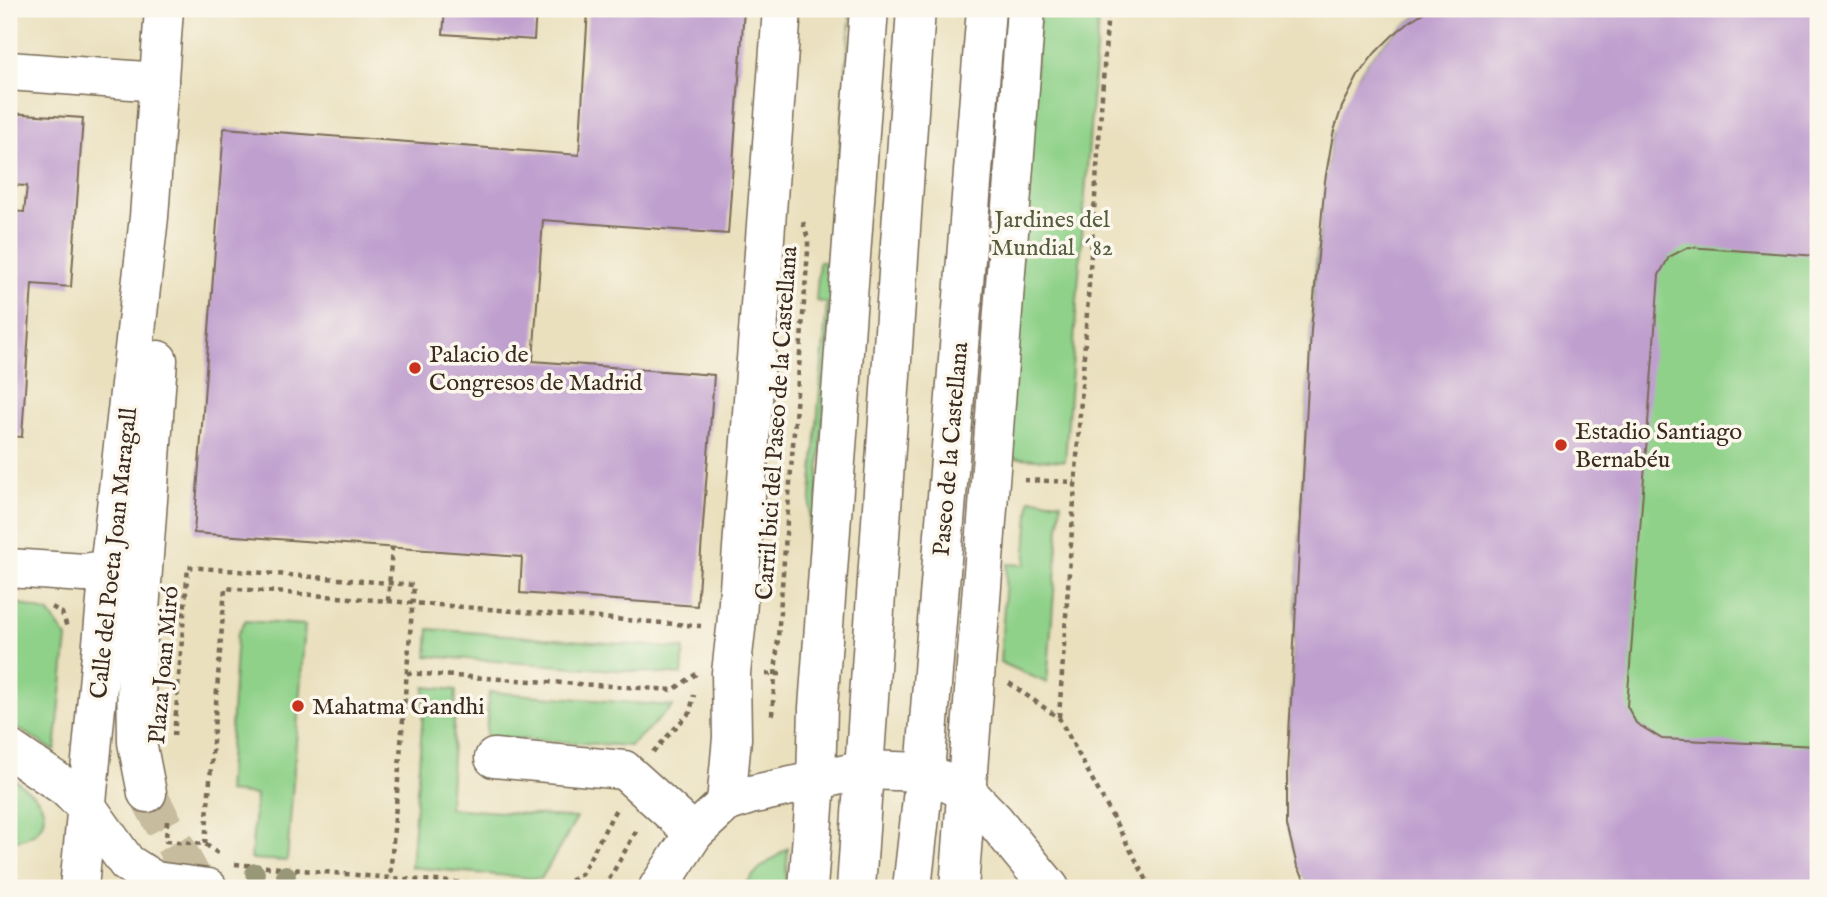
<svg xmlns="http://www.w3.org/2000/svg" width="1827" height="897" font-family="'IM FELL English',serif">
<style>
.green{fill:#8fd189;stroke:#657e54;stroke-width:2}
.building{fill:#bf9fce}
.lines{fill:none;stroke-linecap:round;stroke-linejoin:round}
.minor-tunnel{stroke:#c7bc9e;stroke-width:38;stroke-dasharray:38 19;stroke-linecap:butt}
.minor-casing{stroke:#786a56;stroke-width:41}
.major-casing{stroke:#786a56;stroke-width:41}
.highway-casing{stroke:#786a56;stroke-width:41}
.path{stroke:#786a56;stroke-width:4.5;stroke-dasharray:5 5;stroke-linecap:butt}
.minor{stroke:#fff;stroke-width:38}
.major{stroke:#fff;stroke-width:38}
.highway{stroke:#fff;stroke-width:38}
.tree{fill:#989778}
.poi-dot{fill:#c8321e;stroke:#fbf7ec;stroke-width:2.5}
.labels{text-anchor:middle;stroke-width:7;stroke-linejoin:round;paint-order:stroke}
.park-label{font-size:24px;fill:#545c3e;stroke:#fbf7ec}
.poi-label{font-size:24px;fill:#3b2a1e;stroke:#fbf7ec;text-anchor:start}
.street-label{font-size:24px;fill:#3b2a1e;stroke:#fbf7ec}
</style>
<rect width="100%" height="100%" fill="#fbf7ec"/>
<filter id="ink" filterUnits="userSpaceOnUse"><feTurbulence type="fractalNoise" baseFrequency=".0143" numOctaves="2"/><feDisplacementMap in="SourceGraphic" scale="14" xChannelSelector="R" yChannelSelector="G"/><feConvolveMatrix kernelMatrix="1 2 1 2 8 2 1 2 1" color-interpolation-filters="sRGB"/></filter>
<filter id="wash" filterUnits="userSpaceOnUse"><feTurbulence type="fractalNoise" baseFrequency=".00686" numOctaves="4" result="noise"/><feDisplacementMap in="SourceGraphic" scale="28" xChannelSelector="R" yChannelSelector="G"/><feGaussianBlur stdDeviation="1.57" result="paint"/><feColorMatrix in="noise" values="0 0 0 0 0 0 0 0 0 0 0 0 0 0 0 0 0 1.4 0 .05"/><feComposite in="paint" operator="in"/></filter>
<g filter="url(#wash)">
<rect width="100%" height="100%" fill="#eae0be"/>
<g class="green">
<polygon points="851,9 807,649 798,654 827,303 816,301 819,262 831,262"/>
<polygon points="1040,9 1099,9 1065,461 1006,457"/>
<path d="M1429,9H1818V888H1310C1286,847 1287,818 1287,772L1311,329L1316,263L1330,149L1333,134L1359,74L1375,53L1392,36L1410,21Z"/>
<polygon points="1030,499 1061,502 1047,683 1000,662 1007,564 1025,565"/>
<polygon points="9,600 49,613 67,638 55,751 9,723"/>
<polygon points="245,621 305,625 287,861 251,859 256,795 227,792 237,635"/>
<polygon points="429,629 684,649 682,675 427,656"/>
<polygon points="425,687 456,690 449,808 577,818 541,879 411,867"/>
<polygon points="489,692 673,706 630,746 486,737"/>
<path d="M9,775C17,782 28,789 36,797C56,820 34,842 9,840Z"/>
<polygon points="788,848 785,888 742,888 759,869"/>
</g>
<g id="blocks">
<g class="building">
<polygon points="445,9 536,9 534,40 443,34"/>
<polygon points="588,9 744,9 728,234 543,220 533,361 714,375 697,606 520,593 522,557 194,533 224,128 579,155"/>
<polygon points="1429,9 1818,9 1818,256 1688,247 1669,257 1659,275 1627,706 1636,723 1662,739 1818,746 1818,888 1310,888 1297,866 1287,825 1287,772 1311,330 1325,181 1333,134 1342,107 1359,74 1375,53 1392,36 1410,21"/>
<polygon points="9,113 83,118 71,287 32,284 22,437 9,436 9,211 24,212 27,186 9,185"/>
</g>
</g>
</g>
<g filter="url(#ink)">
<use href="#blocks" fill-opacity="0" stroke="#786a56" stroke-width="2"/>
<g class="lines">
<polyline class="minor-tunnel" points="147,793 198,888"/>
<defs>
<g id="minor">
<polyline points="9,71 159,82"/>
<polyline points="9,568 84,573 109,569"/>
<polyline points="9,749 65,787 88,808 127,863 155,881 208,888"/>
<polyline points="494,758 624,770 694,833"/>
<polyline points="147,793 137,742 136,667 158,360"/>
<polyline points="726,803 732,738 731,673 736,629 782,9"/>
<polyline points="79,888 109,569 149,217 164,9"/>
<polyline points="808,888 816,781 818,708 869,9"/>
<polyline points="959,888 1026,9"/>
</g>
<polyline id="major" points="658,888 694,833 726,803 750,795 864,770 925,772 967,792 995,821 1050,888"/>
<g id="highway">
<polyline points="856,888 916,9"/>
<polyline points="912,888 925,772 986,9"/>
</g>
</defs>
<use href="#minor" class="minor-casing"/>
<use href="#major" class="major-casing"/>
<use href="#highway" class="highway-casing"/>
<g class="path">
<polyline points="1024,480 1075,482"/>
<polyline points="388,601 701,626"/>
<polyline points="52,607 62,613 67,627"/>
<polyline points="407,673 673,690 696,674"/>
<polyline points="766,674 786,674"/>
<polyline points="1009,683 1059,718 1151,888"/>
<polyline points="772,715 808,251 808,239 803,222"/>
<polyline points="1059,717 1108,9"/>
<polyline points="174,736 188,567 414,585 390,878"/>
<polyline points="653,752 690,712 694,695"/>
<polyline points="167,821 166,841 205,844 219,854"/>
<polyline points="205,844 225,588 388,601 392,548"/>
<polyline points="235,864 390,878 531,887 562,885"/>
<polyline points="562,886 582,873 616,809"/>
<polyline points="604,888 638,828"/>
</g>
<use href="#minor" class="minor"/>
<use href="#major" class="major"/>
<use href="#highway" class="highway"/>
</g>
<g class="tree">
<circle cx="255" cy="873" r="10"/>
<circle cx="286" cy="875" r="10"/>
</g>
</g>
<g class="poi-dot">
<circle cx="415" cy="368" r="7"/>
<circle cx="1561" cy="445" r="7"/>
<circle cx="298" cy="706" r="7"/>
</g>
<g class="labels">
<g class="park-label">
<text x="1052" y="227">Jardines del<tspan x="1052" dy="28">Mundial ´82</tspan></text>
</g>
<g class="poi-label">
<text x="429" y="362">Palacio de<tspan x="429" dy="28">Congresos de Madrid</tspan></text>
<text x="1575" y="439">Estadio Santiago<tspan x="1575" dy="28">Bernabéu</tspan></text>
<text x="312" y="714">Mahatma Gandhi</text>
</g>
<g class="street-label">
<text transform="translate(776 423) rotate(-86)" y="8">Carril bici del Paseo de la Castellana</text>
<text transform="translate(950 449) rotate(-85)" y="8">Paseo de la Castellana</text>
<text transform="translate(113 553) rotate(-84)" y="8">Calle del Poeta Joan Maragall</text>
<text transform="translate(163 665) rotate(-85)" y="8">Plaza Joan Miró</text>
</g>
</g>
<rect width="1827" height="897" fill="none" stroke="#fbf7ec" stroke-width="35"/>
</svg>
